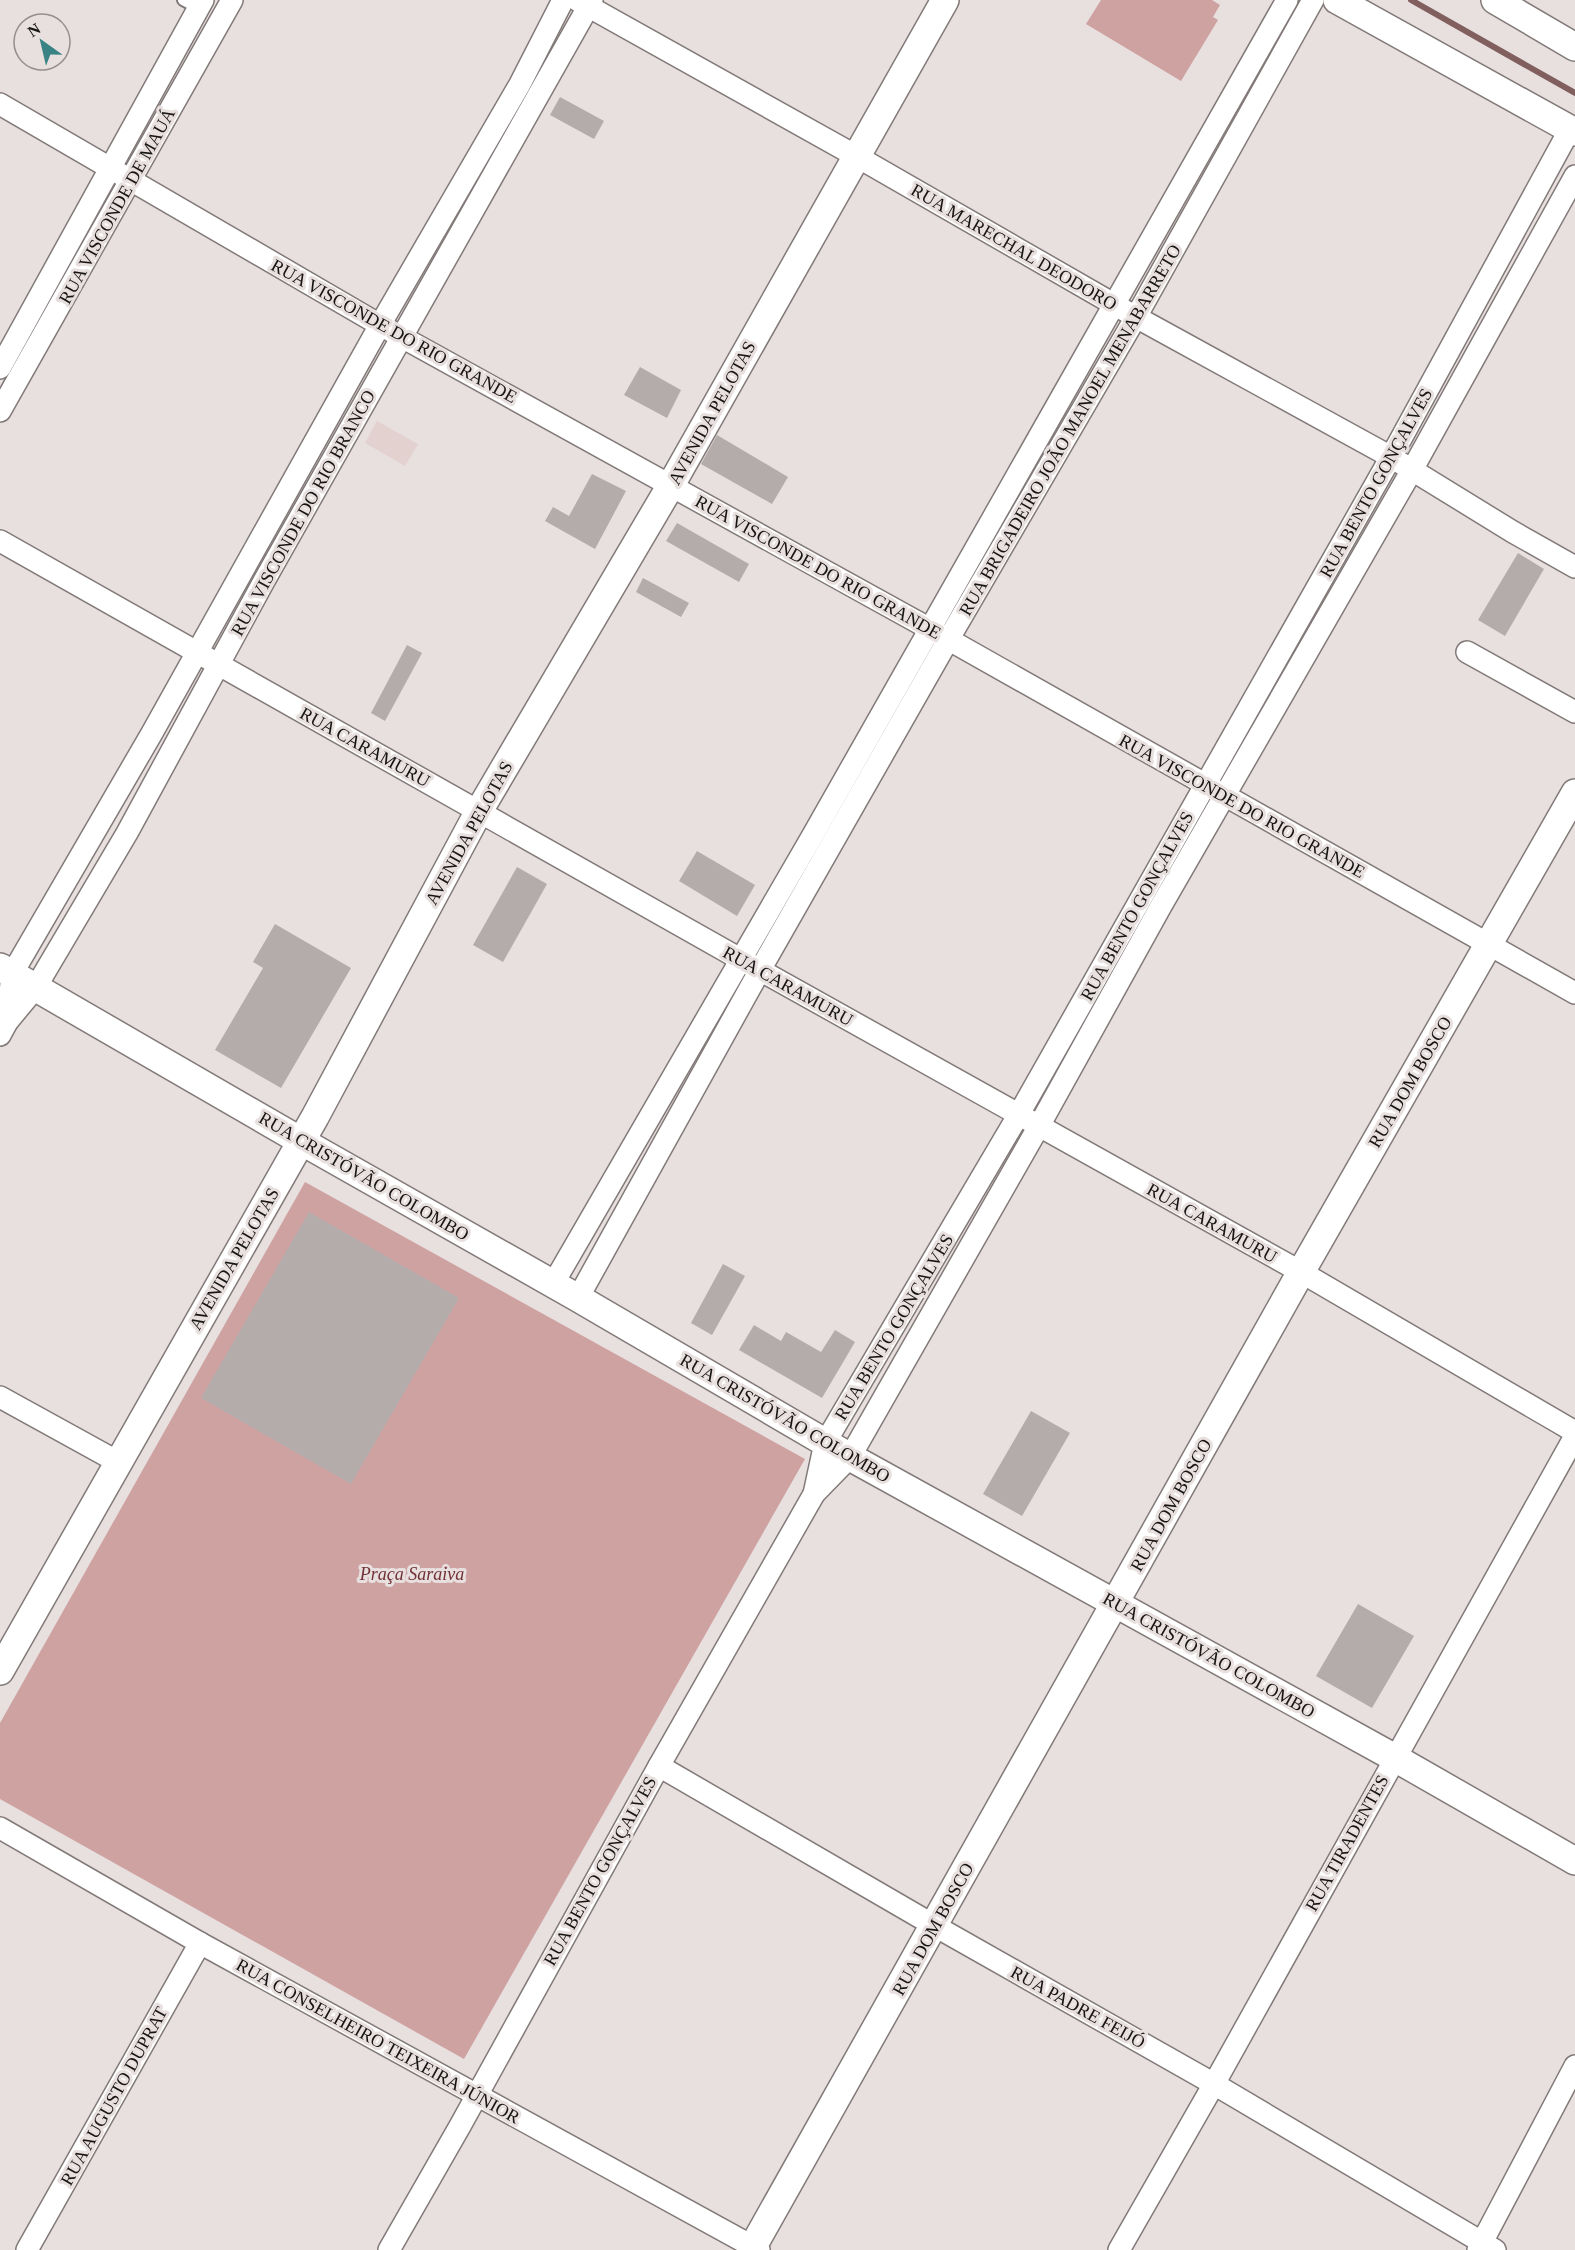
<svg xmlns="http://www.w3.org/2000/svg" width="1575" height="2250" font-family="'Times New Roman',serif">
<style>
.built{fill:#e3d1d0}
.green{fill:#cfa2a2}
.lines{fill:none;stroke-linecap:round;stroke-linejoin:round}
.stream{stroke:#815f5f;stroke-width:6}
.building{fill:#b4acab}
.service-casing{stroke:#827a79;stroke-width:14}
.minor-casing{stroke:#827a79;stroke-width:24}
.tertiary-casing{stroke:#827a79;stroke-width:30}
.service{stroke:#fff;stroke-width:10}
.minor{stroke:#fff;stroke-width:21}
.tertiary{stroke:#fff;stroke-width:27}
.labels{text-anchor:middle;stroke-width:6;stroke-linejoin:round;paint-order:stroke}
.street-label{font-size:18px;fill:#171414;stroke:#e8dfdf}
.park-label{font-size:18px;font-style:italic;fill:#713035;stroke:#e8dfdf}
</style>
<rect width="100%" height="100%" fill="#e8dfdf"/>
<polygon class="built" points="377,421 418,444 405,466 365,443"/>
<g class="green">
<polygon points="1101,0 1212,0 1220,5 1213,17 1218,20 1181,81 1086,24"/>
<polygon points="305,1182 805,1459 464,2059 0,1799 0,1723"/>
</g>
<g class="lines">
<polyline class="stream" points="1411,0 1575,93"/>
</g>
<g class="building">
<polygon points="560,97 604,121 594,139 550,115"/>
<polygon points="640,367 681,390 667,418 624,395"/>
<polygon points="717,435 788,477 772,504 701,464"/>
<polygon points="592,474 626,491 595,549 545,521 553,507 569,516"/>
<polygon points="677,523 749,564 739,582 666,541"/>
<polygon points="1518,553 1544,569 1505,636 1478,620"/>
<polygon points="643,578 689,603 681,617 636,592"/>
<polygon points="407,645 422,653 385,721 371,713"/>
<polygon points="697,851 755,885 737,916 679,881"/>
<polygon points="517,867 547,884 503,962 473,945"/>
<polygon points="275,924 351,968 281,1088 215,1050 263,968 253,962"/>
<polygon points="309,1212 459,1298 351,1484 201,1398"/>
<polygon points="723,1264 745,1276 712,1335 691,1323"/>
<polygon points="754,1325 781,1341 786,1332 821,1352 835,1330 855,1342 822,1398 739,1350"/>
<polygon points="1031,1411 1070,1433 1022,1516 983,1494"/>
<polygon points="1358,1604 1414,1636 1372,1708 1316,1676"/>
</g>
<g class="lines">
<defs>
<polyline id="service" points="183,0 198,8"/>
<g id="minor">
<polyline points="577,0 856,156 1136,317 1391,457 1513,532 1575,567"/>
<polyline points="0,104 380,325 930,629 1575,993"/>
<polyline points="0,368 203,0"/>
<polyline points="0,411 232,0"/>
<polyline points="0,541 740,959 1301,1272 1575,1432"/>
<polyline points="1467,652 1575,712"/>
<polyline points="7,1022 12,974 152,733 380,325 520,84 563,0"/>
<polyline points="0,1035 7,1022 36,987 127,833 264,581 592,0"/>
<polyline points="553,1284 813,835 1287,0"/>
<polyline points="578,1298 760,970 948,640 1136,317 1313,0"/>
<polyline points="0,1397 118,1462"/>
<polyline points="814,1494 825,1443 1019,1114 1391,457 1570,129"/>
<polyline points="659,1766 935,1926 1214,2084 1495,2250"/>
<polyline points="0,1828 200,1943 759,2250"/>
<polyline points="27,2250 200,1943"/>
<polyline points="389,2250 460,2126 659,1766 814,1494 850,1457 1039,1126 1161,906 1412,470 1575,176"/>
<polyline points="1119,2250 1214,2084 1575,1436"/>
<polyline points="1478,2250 1575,2066"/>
</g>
<g id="tertiary">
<polyline points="1337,0 1575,132"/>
<polyline points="1495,0 1575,47"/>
<polyline points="0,967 301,1141 578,1298 850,1457 1395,1758 1575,1861"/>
<polyline points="0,1671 315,1117 479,811 671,485 945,0"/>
<polyline points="751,2250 1301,1272 1575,793"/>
</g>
</defs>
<use href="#service" class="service-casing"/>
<use href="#minor" class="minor-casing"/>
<use href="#tertiary" class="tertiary-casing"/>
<use href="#service" class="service"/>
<use href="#minor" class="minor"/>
<use href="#tertiary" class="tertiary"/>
</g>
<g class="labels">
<g class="street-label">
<text transform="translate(117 206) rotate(-61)" y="6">RUA VISCONDE DE MAUÁ</text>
<text transform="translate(1014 247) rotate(30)" y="6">RUA MARECHAL DEODORO</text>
<text transform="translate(394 331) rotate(29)" y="6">RUA VISCONDE DO RIO GRANDE</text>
<text transform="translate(712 413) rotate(-61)" y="6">AVENIDA PELOTAS</text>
<text transform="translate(1070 430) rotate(-60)" y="6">RUA BRIGADEIRO JOÃO MANOEL MENABARRETO</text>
<text transform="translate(1376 483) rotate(-61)" y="6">RUA BENTO GONÇALVES</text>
<text transform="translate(303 513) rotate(-61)" y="6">RUA VISCONDE DO RIO BRANCO</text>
<text transform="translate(818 567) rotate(29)" y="6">RUA VISCONDE DO RIO GRANDE</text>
<text transform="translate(365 747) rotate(29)" y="6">RUA CARAMURU</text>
<text transform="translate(1242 806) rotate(29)" y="6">RUA VISCONDE DO RIO GRANDE</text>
<text transform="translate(469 833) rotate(-61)" y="6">AVENIDA PELOTAS</text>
<text transform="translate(1137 906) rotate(-61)" y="6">RUA BENTO GONÇALVES</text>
<text transform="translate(788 986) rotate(29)" y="6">RUA CARAMURU</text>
<text transform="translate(1410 1082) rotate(-60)" y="6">RUA DOM BOSCO</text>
<text transform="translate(364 1176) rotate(30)" y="6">RUA CRISTÓVÃO COLOMBO</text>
<text transform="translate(1212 1223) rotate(29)" y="6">RUA CARAMURU</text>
<text transform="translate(234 1259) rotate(-60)" y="6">AVENIDA PELOTAS</text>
<text transform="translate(894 1327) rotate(-59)" y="6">RUA BENTO GONÇALVES</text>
<text transform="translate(785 1418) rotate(30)" y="6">RUA CRISTÓVÃO COLOMBO</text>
<text transform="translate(1171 1505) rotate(-61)" y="6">RUA DOM BOSCO</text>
<text transform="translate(1209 1655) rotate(29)" y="6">RUA CRISTÓVÃO COLOMBO</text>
<text transform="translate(1347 1843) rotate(-61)" y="6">RUA TIRADENTES</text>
<text transform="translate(600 1871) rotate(-61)" y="6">RUA BENTO GONÇALVES</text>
<text transform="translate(933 1929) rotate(-61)" y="6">RUA DOM BOSCO</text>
<text transform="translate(1078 2007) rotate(29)" y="6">RUA PADRE FEIJÓ</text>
<text transform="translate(378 2041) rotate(29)" y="6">RUA CONSELHEIRO TEIXEIRA JÚNIOR</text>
<text transform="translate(114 2096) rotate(-61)" y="6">RUA AUGUSTO DUPRAT</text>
</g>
<g class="park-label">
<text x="412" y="1580">Praça Saraiva</text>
</g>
</g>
<g transform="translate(42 42) rotate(326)"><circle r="28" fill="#e8dfdf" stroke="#948e8e" stroke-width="1.5"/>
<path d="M0-4.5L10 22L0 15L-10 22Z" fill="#3a8385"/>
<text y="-9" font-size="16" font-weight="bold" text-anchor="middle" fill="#171414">N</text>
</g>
</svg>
